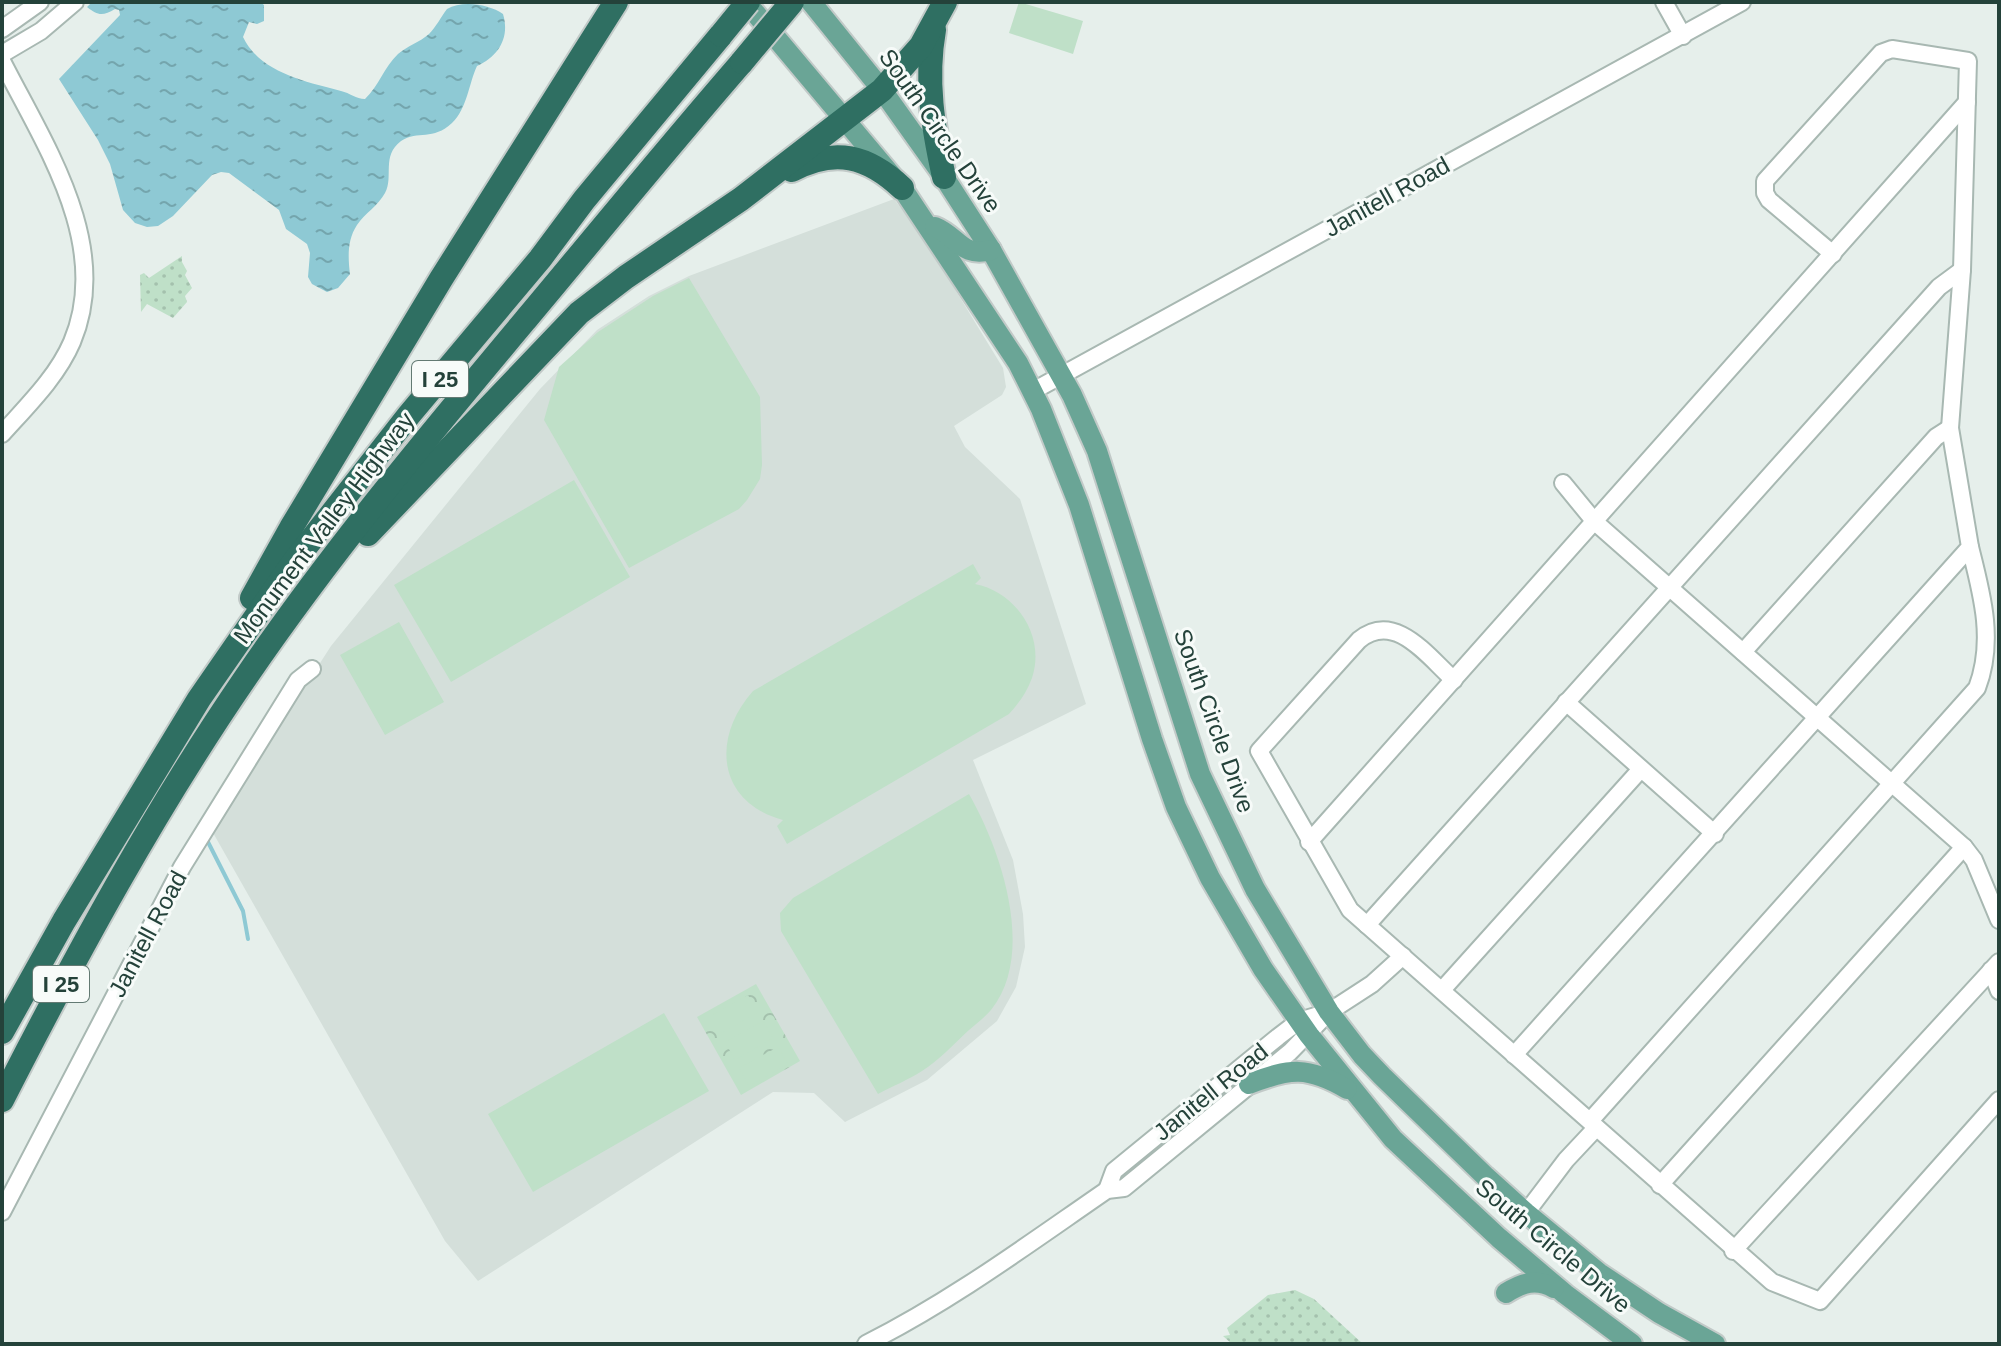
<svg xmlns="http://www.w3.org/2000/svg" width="2001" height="1346" font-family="Arial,sans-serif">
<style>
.built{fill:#d4dfda}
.grass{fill:url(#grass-dots)}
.park{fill:url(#park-crowns)}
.garden{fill:#bfe0c8}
.water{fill:url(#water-ripples)}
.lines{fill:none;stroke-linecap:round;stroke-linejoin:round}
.stream{stroke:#8ec9d4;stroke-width:4}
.minor-casing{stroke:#a8b8b2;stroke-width:20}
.major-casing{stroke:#c2cac8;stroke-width:24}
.highway-casing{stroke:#c2cac8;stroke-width:28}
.minor{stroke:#fff;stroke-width:16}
.major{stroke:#6aa596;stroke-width:20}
.highway{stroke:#2f6f62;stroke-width:24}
.highway-bridge-casing{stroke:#c2cac8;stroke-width:28;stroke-linecap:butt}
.highway-bridge{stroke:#2f6f62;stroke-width:24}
.labels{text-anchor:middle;stroke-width:6;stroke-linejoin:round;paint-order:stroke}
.shield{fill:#f7fbf9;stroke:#637a73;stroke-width:2}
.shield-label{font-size:22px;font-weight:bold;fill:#24423a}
.street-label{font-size:24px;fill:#24423a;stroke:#f7fbf9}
</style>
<defs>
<pattern id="grass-dots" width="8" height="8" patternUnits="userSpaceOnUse" patternTransform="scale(2)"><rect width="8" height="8" fill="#bfe0c8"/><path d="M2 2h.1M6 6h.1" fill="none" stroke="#a4c1ad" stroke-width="1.8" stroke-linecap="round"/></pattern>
<pattern id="park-crowns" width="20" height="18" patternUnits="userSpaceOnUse" patternTransform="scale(2)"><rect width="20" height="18" fill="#bfe0c8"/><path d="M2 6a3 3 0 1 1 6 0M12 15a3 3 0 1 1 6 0" fill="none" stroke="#a4c1ad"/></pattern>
<pattern id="water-ripples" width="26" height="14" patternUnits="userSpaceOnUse" patternTransform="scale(2)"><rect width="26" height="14" fill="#8ec9d4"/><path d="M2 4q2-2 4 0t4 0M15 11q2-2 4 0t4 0" fill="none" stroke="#74a5ad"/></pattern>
</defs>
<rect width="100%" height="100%" fill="#e6efeb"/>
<polygon class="built" points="894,199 923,237 1003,368 1006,387 1002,395 954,426 965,447 1020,499 1086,704 973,760 1013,860 1023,914 1025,947 1016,987 997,1021 927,1080 845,1122 814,1093 773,1092 478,1281 445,1241 212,831 331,646 540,389 597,330 649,296 689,276"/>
<g class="grass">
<polygon points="182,256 182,262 187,271 185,275 192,288 185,296 187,302 173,318 147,304 141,312 140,275 144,273 149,278"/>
<polygon points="1295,1290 1314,1299 1363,1344 1232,1344 1223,1336 1230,1335 1227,1328 1268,1295"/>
</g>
<polygon class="park" points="756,984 800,1061 741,1095 697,1017"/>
<g class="garden">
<polygon points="1019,2 1083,21 1073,54 1009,33"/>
<polygon points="689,278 760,397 762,465 760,479 747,500 739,509 629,568 544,420 559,367 598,332 653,296"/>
<polygon points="574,480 630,577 451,682 394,585"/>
<path d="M973,564L981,578L975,584C1016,592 1046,636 1032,678C1027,692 1019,703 1009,714L787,844L777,826L783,820C717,802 711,738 753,691Z"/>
<polygon points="399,622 444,702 385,735 340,655"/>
<path d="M969,794C1000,848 1037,953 991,1010C985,1017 976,1024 969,1030C954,1044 939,1060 922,1071C908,1080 893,1086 878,1094L781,931L780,913L793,898Z"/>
<polygon points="748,995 758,1012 720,1034 710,1016"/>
<polygon points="664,1013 709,1091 533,1192 488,1114"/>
<polygon points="763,1021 773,1038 735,1060 725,1042"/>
<polygon points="778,1047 788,1064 749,1086 739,1068"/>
</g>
<path class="water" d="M92,2H260L264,5V21L257,24L249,22L243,37C260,73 307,82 341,91C350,93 356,99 365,99C379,86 384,67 398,54C407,46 420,42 429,34C436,27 441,17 447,9C462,0 489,4 503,14C510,37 499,56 477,66C469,83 467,109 452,123C433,141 418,130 401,141C381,156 394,177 385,193C378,206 365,213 357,225C347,240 348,258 350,274L338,288L327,292L312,284L308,277L310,253L307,244L286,229L279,210L229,173L221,172L212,175L173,216L158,226L147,227L135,223L123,210L110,164L98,140L59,79L120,15L119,10L115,9C103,16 98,16 87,7Z"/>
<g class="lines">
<polyline class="stream" points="208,842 243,911 248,939"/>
<defs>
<g id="minor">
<polyline points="1664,2 1683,36"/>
<polyline points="2,29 40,2"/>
<polyline points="2,54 41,31 75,2"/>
<path d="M2,61C44,144 113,245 72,342C57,377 27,406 2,434"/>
<polyline points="1033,391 1742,2"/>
<polyline points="1563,483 1595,522 1964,847 1974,860 1999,920"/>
<polyline points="1743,652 1936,437 1950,428"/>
<path d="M1454,680C1428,657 1395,610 1359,640L1259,751L1350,910L1772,1282L1820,1301L1999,1100"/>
<polyline points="1566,702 1715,834"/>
<polyline points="1309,842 1967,102"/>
<polyline points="1367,925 1939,287 1962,270"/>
<polyline points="1991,970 1999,991"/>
<polyline points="1442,990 1641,769"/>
<polyline points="1514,1055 1970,547 1950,428 1962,270 1968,61 1892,49 1881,53 1765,181 1765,193 1769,200 1833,254"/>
<path d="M1590,1121L1977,688C1995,641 1982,594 1970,547"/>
<polyline points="1660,1185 1964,847"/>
<polyline points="1107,1190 1114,1171 1278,1037 1299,1021 1329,1012 1372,984 1403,956"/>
<polyline points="2,1212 182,867 298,680 312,669"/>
<polyline points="1526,1213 1566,1160 1596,1128"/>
<polyline points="1733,1251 1999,962"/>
<path d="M866,1344C953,1300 1027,1245 1107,1190L1124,1188L1290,1052L1329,1012"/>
</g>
<g id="major">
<polyline points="746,2 902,188 1018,363 1041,409 1079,505 1152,739 1176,807 1210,878 1263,969 1309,1035 1393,1139 1499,1238 1565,1294 1632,1344"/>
<polyline points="811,2 882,90 944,177 991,250 1072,395 1097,451 1200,774 1255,889 1329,1012 1362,1055 1382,1076 1485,1176 1526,1213 1599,1273 1659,1313 1715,1344"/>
<path d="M935,227C958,236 961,258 991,250"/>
<path d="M1249,1084C1290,1068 1308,1066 1347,1089"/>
<path d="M1506,1293C1522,1283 1536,1278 1554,1288"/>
</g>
<g id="highway">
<path d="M934,30C925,81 933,127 944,177"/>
<path d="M792,170C835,147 868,156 902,188"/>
<polyline points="368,534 579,313 626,277 741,199 882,90 921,46 945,2"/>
<polyline points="252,598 291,528 441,279 616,2"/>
<polyline points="2,1032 64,921 199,699 293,563 409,415 540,259 584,200 721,35"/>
<path d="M2,1100C76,955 154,811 246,677C332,551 430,434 527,318C599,232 669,146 742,62"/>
</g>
</defs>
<use href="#minor" class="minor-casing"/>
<use href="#major" class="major-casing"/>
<use href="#highway" class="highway-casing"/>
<use href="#minor" class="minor"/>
<use href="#major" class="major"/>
<use href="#highway" class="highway"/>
<defs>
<g id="highway-bridge">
<polyline points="721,35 748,2"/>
<polyline points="742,62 792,2"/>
</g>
</defs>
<use href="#highway-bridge" class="highway-bridge-casing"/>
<use href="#highway-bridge" class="highway-bridge"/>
</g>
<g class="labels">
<g class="shield">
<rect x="412" y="361" width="56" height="36" rx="6"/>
<rect x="33" y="966" width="56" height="36" rx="6"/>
</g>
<g class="shield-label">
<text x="440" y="387">I 25</text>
<text x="61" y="992">I 25</text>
</g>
<g class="street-label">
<text transform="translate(940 131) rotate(55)" y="8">South Circle Drive</text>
<text transform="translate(1387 197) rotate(-29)" y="8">Janitell Road</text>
<text transform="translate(324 528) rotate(-53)" y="8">Monument Valley Highway</text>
<text transform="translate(1214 721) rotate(70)" y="8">South Circle Drive</text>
<text transform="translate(148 934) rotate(-62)" y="8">Janitell Road</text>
<text transform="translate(1211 1092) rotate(-39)" y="8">Janitell Road</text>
<text transform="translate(1553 1246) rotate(40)" y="8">South Circle Drive</text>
</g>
</g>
<rect width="2001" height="1346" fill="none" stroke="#24423a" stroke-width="8"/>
</svg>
